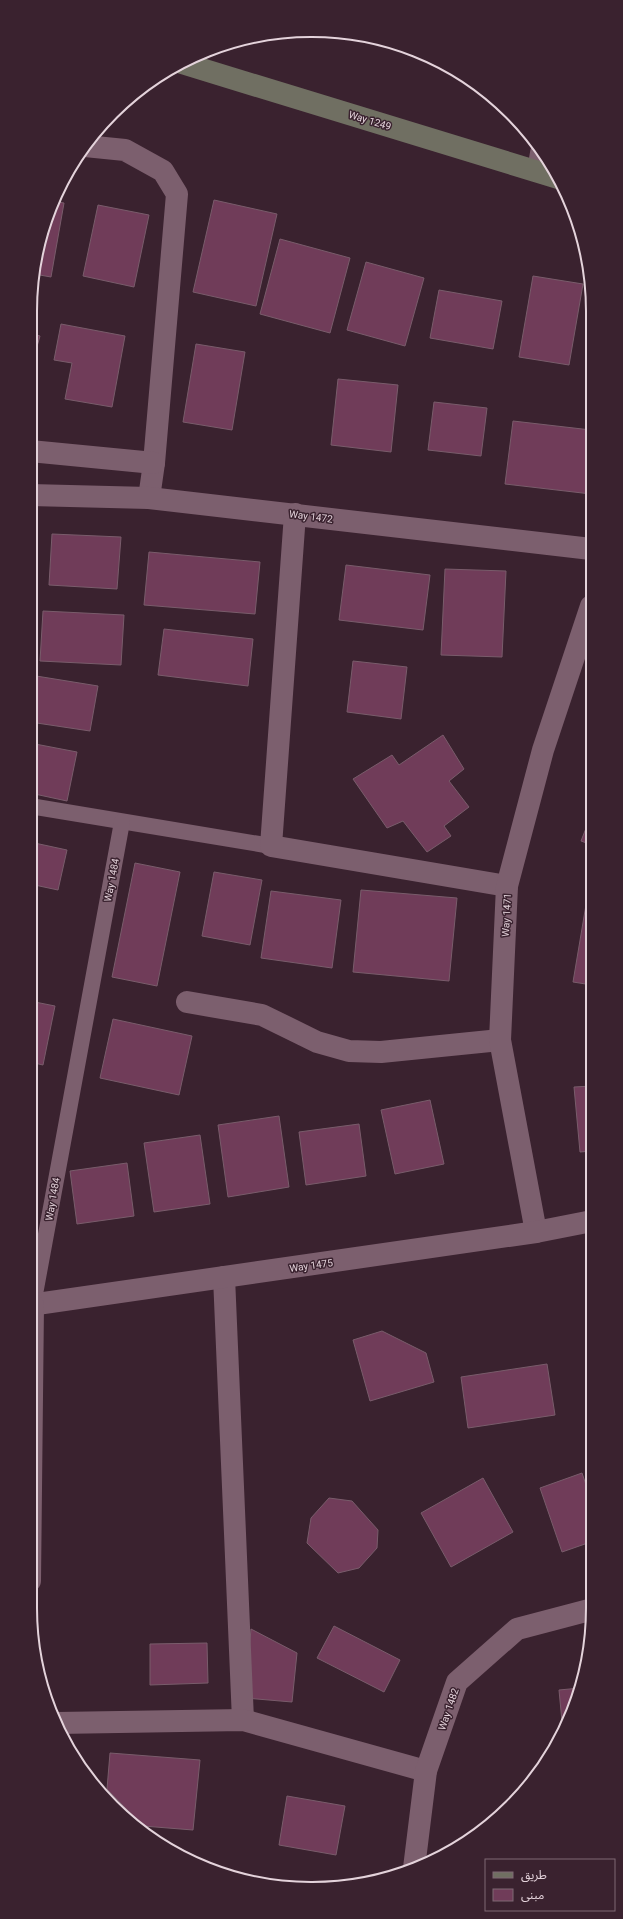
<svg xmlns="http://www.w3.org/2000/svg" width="623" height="1919" font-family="Roboto,'Noto Sans Arabic',sans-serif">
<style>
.building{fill:#703c59;stroke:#795c6b}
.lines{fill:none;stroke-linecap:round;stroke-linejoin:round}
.lane{stroke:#7c5f6e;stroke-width:16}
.street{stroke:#7c5f6e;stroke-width:22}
.secondary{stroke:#706f62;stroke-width:22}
.labels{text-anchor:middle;stroke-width:3;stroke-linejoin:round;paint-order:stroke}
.street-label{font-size:10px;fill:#e4d3db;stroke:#3a222f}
.rim{fill:none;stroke:#e4d3db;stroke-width:2}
</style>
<rect width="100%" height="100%" fill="#3a222f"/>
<g class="building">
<polygon points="214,200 277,214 256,306 193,292"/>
<polygon points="53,201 64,203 51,277 34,274 35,256"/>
<polygon points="98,205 149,215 134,287 83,276"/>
<polygon points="280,239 350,258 330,333 260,314"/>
<polygon points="366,262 424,278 405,346 347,330"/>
<polygon points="533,276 583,284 569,365 519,357"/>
<polygon points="439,290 502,301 493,349 430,338"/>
<polygon points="61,324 125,336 112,407 65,399 72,363 54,360"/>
<polygon points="30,333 40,336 30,371"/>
<polygon points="196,344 245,352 232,430 183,422"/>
<polygon points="338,379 398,385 391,452 331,445"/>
<polygon points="434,402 487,408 481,456 428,450"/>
<polygon points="513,421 591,430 591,494 505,484"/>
<polygon points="52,534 121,537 117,589 49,585"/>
<polygon points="149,552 260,562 255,614 144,605"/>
<polygon points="346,565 430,575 423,630 339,620"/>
<polygon points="445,569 506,571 502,657 441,655"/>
<polygon points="43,611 124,615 121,665 40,661"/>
<polygon points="164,629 253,639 248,686 158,675"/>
<polygon points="353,661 407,667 401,719 347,712"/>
<polygon points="30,675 98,686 90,731 30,722"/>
<polygon points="443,735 464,769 449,781 469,807 444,826 451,836 427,852 403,821 387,828 353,779 392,755 399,765"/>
<polygon points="30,743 77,752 67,801 30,793"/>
<polygon points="592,813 592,845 581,841"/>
<polygon points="30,842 67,850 58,890 30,884"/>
<polygon points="135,863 180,872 157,986 112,977"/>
<polygon points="214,872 262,880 250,945 202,936"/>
<polygon points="590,881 592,881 592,985 573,982"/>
<polygon points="361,890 457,898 449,981 353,972"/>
<polygon points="271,891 341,900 332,968 261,958"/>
<polygon points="30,1001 55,1006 43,1065 30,1062"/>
<polygon points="113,1019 192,1036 179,1095 100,1078"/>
<polygon points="592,1086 592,1151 580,1152 574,1087"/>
<polygon points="430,1100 444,1164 395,1174 381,1110"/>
<polygon points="279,1116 289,1187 228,1197 218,1125"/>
<polygon points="30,1119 35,1119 37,1196 30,1197"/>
<polygon points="359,1124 366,1176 306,1185 299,1132"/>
<polygon points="200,1135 210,1204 154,1212 144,1143"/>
<polygon points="127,1163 134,1216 77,1224 70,1171"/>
<polygon points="382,1331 426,1353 434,1382 370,1401 353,1340"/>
<polygon points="547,1364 555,1415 468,1428 461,1377"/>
<polygon points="582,1473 593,1505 593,1532 585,1544 562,1552 540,1488"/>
<polygon points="483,1478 513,1532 451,1567 421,1513"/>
<polygon points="329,1498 352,1501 378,1530 377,1548 359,1568 338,1573 307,1543 311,1518"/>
<polygon points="334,1626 400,1660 384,1692 317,1658"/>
<polygon points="251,1629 297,1653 292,1702 245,1698"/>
<polygon points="207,1643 208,1683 150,1685 150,1644"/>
<polygon points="580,1688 571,1715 563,1732 559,1690"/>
<polygon points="110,1753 200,1760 193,1830 143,1826 107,1789"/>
<polygon points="287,1796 345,1806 336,1855 279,1845"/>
<polygon points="274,1883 308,1888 275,1887"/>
</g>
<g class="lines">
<g class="lane">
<polyline points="30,806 271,846"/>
<polyline points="33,1305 122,822"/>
</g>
<g class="street">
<polyline points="85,146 125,150 163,171 177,194 154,463 149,498"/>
<polyline points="538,171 541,153"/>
<polyline points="30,451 154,463"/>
<polyline points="30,495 149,498 591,549"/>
<polyline points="295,514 271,846 507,886"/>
<polyline points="187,1002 262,1015 317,1042 349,1051 381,1052 500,1040"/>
<polyline points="536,1232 500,1040 507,886 543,750 591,606"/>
<polyline points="224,1277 243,1720"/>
<polyline points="30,1305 536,1232 592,1221"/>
<polyline points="30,1581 33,1305"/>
<polyline points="57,1723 243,1720 426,1771"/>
<polyline points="414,1868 426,1771 457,1682 517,1629 593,1609"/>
</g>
<polyline class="secondary" points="182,63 558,178"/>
</g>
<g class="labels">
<g class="street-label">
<text transform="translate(370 120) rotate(17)" y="4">Way 1249</text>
<text transform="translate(311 516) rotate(7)" y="4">Way 1472</text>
<text transform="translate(111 880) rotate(-79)" y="4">Way 1484</text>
<text transform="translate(506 915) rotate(-87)" y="4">Way 1471</text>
<text transform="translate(52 1199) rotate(-80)" y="4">Way 1484</text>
<text transform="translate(311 1265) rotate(-8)" y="4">Way 1475</text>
<text transform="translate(448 1709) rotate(-71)" y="4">Way 1482</text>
</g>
</g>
<path d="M0 0H623V1919H0ZM311 37H312A274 274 0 0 1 586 311V1608A274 274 0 0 1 312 1882H311A274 274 0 0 1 37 1608V311A274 274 0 0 1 311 37Z" fill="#3a222f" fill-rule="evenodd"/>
<path class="rim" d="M311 37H312A274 274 0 0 1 586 311V1608A274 274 0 0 1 312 1882H311A274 274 0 0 1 37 1608V311A274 274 0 0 1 311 37Z"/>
<rect x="485" y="1859" width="130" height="52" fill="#3a222f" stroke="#7e6974"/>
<rect x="493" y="1872" width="20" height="6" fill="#706f62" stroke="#7e6974"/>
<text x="521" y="1879" font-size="12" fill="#e4d3db">طريق</text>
<rect x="493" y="1889" width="20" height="12" fill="#703c59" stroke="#7e6974"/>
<text x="521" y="1899" font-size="12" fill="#e4d3db">مبنى</text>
</svg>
